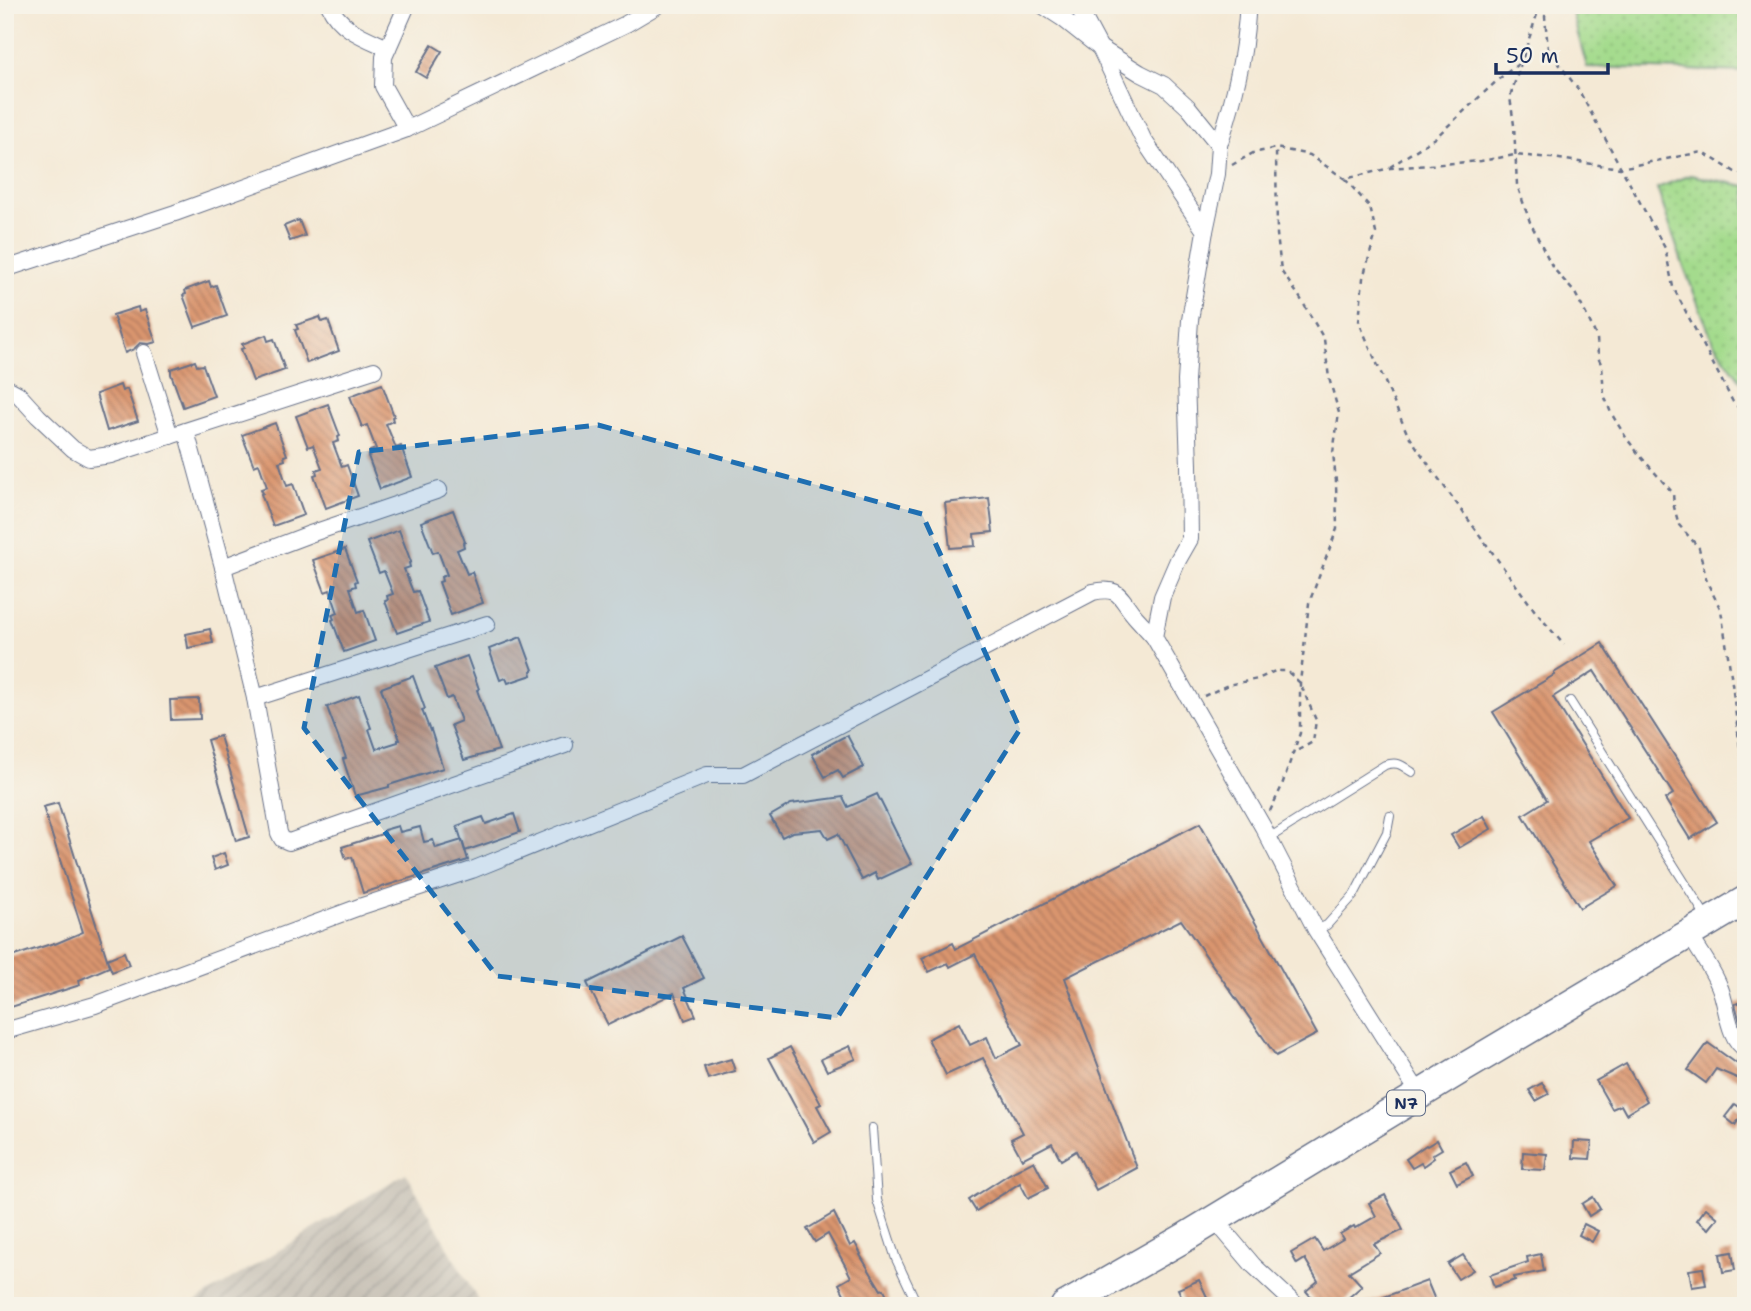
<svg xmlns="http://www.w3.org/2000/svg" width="1751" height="1311" font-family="'Shantell Sans',sans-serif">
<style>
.industrial{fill:url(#industrial-furrows)}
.grass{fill:url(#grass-dots);stroke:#608576;stroke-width:2}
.building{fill:url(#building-back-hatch)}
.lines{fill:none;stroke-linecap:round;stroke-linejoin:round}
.lane-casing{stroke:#677088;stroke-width:10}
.street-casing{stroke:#677088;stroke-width:18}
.highway-casing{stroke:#677088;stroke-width:31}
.path{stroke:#677088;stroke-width:2.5;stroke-dasharray:5 5;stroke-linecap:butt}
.lane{stroke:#fff;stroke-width:8}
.street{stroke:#fff;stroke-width:16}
.highway{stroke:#fff;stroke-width:28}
.marked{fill:#1f6fb2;fill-opacity:0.2;stroke:#1f6fb2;stroke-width:5;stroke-dasharray:14 9;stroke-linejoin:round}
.labels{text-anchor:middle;stroke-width:7;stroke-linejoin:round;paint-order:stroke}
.shield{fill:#f7f3e8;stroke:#5d6a87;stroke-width:2}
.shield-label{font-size:16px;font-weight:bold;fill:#1b2f5e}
</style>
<defs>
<pattern id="industrial-furrows" width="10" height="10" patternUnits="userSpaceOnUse" patternTransform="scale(1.75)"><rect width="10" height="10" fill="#c9c3b8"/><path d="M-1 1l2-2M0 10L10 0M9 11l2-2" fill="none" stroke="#aca8a1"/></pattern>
<pattern id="grass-dots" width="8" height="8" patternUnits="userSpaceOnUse" patternTransform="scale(1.75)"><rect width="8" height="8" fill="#a4db8d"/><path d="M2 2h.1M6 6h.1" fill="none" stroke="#8dbc7c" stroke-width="1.8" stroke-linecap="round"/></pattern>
<pattern id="building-back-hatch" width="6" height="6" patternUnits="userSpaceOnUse" patternTransform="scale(1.75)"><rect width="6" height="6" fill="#da956e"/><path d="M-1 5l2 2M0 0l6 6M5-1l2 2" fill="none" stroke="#b07a5e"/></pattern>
</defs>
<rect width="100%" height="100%" fill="#f7f3e8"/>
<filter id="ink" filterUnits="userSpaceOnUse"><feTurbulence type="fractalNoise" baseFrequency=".0143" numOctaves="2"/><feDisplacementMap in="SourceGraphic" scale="14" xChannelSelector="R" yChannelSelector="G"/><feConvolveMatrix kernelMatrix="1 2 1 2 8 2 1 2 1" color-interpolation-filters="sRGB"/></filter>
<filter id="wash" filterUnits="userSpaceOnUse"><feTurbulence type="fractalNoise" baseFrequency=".00686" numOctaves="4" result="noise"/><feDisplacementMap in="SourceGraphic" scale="28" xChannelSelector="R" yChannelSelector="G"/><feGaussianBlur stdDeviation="1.57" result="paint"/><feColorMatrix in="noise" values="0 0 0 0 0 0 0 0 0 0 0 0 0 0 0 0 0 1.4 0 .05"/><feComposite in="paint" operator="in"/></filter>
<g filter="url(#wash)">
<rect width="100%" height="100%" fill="#f4e9d5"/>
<polygon class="industrial" points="406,1173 481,1306 188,1306"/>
<g class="grass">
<polygon points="1570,5 1746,5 1746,72 1587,67"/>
<polygon points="1690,175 1746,186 1746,388 1713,342 1682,262 1657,188"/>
</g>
<g id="blocks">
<g class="building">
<polygon points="432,45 442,51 426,78 416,72"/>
<polygon points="299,220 305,236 290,241 284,226"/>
<polygon points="209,281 211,287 216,285 227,316 195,327 183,295 186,294 185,290"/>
<polygon points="138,307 139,312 145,310 156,342 149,344 140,343 134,349 125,353 113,315"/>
<polygon points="320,317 322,322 328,320 339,351 307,363 295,330 298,329 296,325"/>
<polygon points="266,335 268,341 274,339 285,370 253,381 241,349 244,348 242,344"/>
<polygon points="195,361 197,366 203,365 214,396 183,407 171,374 171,369"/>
<polygon points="382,384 394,416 392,417 393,421 386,424 396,448 401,446 412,477 380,489 368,456 371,455 370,451 376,449 367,425 362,427 350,396"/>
<polygon points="120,385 122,391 127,389 138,421 107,431 96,394"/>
<polygon points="328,404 340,436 338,437 339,441 333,443 342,467 347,465 358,496 326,508 314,475 317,474 316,470 322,468 313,445 308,447 296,416"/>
<polygon points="275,423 287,455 284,456 285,460 279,462 287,486 293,484 304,515 273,526 261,494 263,493 261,489 267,487 259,464 254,466 242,435"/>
<polygon points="989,498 993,532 974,534 975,546 950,548 945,503"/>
<polygon points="453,510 465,542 463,543 464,547 457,550 467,574 472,572 483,603 451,615 439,582 442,581 441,577 447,575 438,551 433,553 421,522"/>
<polygon points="399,530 411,562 409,563 410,567 404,569 413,592 418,591 429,622 397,633 385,601 388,600 387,596 393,594 384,571 379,573 367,542"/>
<polygon points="345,549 357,581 355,582 356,586 350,588 358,612 364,610 375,641 344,652 332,620 334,619 332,615 338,613 330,590 325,592 313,560"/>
<polygon points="210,629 213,643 188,648 186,634"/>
<polygon points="521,637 533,670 531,671 532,675 508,683 506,678 500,680 489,649"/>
<polygon points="1602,643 1717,822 1690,839 1665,799 1673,794 1594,671 1553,697 1628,818 1589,841 1617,886 1580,908 1523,815 1547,800 1493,712 1554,675 1554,673"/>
<polygon points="467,656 479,689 477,690 499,750 464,760 451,725 461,721 452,697 447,699 435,668"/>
<polygon points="413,676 425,709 422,710 430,731 431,730 443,768 389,785 389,787 355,796 343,759 346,758 327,707 359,695 371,728 369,729 376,749 398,742 398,740 400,740 381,688"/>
<polygon points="199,699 200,719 171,720 170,700"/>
<polygon points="847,735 864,767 843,778 838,770 825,777 812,754"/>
<polygon points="220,736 249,837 236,841 207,740"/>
<polygon points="877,794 912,864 878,880 875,873 862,880 838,834 828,839 822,829 792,832 782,837 770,816 791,804 843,797 848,807"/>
<polygon points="58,803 107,959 124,952 129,965 112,972 107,959 109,967 79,980 80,985 5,1009 5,959 54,943 55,944 83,932 43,807"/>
<polygon points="514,814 520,832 465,851 457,826 483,817 486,824"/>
<polygon points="1484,816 1491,829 1459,848 1451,835"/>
<polygon points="1200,823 1317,1034 1276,1056 1181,920 1065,978 1137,1168 1096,1190 1076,1151 1061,1160 1052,1143 1022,1159 1011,1139 1023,1133 983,1058 946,1075 928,1039 959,1023 970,1045 987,1037 996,1058 1022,1045 975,954 950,967 948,963 929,972 922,958 953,943 956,949"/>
<polygon points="398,826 400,832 420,827 424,842 433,840 436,848 462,840 468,860 363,893 352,857 346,859 342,847 385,833 384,830"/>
<polygon points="224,853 228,865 215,870 211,858"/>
<polygon points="682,936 704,978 684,988 696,1016 685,1020 674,993 608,1025 587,983"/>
<polygon points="1746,1001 1746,1035 1741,1026 1735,1004"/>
<polygon points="1708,1043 1736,1063 1739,1057 1746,1059 1746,1082 1716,1069 1706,1083 1688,1070"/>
<polygon points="850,1046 856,1059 827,1071 821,1059"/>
<polygon points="790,1047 821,1104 817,1106 831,1132 814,1142 769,1058"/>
<polygon points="731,1059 735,1071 708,1079 704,1067"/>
<polygon points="1626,1064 1647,1101 1626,1114 1621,1105 1612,1109 1596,1081"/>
<polygon points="1542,1083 1549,1094 1536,1101 1529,1090"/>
<polygon points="1735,1104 1745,1111 1735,1125 1725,1117"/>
<polygon points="1437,1140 1442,1149 1432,1155 1434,1158 1423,1166 1421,1163 1412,1168 1406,1159 1426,1145 1427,1146"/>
<polygon points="1574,1141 1592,1142 1590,1159 1573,1158"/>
<polygon points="1523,1152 1547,1154 1545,1170 1522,1169"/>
<polygon points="1034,1161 1048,1188 1028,1198 1020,1183 976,1211 969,1200 1009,1174"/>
<polygon points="1466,1162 1473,1176 1457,1184 1450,1170"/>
<polygon points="1385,1195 1403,1230 1374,1244 1380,1253 1349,1272 1362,1286 1339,1306 1319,1306 1306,1291 1318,1281 1305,1259 1297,1264 1291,1253 1315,1239 1323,1251 1343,1239 1340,1234 1354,1226 1355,1228 1376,1216 1369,1203"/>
<polygon points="1593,1197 1600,1209 1589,1216 1582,1204"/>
<polygon points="1706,1208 1718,1218 1709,1229 1697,1220"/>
<polygon points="834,1213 850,1246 855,1243 861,1254 860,1255 881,1290 884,1289 892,1306 850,1306 839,1284 851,1277 846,1267 828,1234 815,1242 807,1229"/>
<polygon points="1584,1224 1598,1231 1592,1242 1579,1235"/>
<polygon points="1732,1252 1735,1270 1723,1272 1720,1254"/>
<polygon points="1541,1254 1544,1271 1514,1277 1515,1280 1494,1287 1490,1275 1528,1262 1527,1257"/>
<polygon points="1463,1255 1473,1270 1458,1279 1448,1264"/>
<polygon points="1703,1268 1706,1285 1692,1287 1689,1270"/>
<polygon points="1199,1280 1208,1299 1193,1306 1186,1306 1178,1289"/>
<polygon points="1427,1281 1435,1300 1419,1306 1366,1306 1365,1304"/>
</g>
</g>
</g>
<g filter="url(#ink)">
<use href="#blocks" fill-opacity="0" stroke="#677088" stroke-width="2"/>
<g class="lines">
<defs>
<g id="lane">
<polyline points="1570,701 1707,918"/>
<path d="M1269,838L1385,765C1398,761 1401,765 1412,772"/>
<polyline points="1316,930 1327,925 1354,895 1387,832 1390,816"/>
<polyline points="872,1128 877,1200 896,1259 918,1306"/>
</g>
<g id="street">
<path d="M329,5C341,30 364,37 388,48"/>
<polyline points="1042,5 1062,18 1100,48 1140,73 1164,85 1189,108 1219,145 1217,174 1205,231 1190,320 1186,381 1189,465 1190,539 1178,560 1162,597 1154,637"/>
<polyline points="1077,5 1100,48 1143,139 1205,231"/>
<polyline points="407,129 383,86 384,57 407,5"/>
<path d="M1219,145C1230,112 1239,79 1244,44C1245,31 1248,18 1247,5"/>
<polyline points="5,269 175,213 407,129 626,24 658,5"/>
<polyline points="144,353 170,436"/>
<polyline points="5,387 18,394 38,416 73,449 89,458 111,455 374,370"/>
<polyline points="186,431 223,567 255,698 279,833 282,839 289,842 565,745"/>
<polyline points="223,567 310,534 439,490"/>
<polyline points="255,698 487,624"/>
<path d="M1689,934C1699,951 1713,969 1720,988C1727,1005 1728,1040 1746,1049"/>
<path d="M5,1031L95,1005L362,906L472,870L707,775H743L1093,592C1120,586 1119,597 1134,615C1140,622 1147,629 1154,637L1263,827L1316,930L1420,1095"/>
<polyline points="1214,1219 1253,1265 1297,1306"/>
</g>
<polyline id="highway" points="1065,1306 1184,1238 1460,1070 1746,900"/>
</defs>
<use href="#lane" class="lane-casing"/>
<use href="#street" class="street-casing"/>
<use href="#highway" class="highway-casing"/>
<g class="path">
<polyline points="1540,5 1510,97 1514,125 1517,185 1530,222 1553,268 1575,293 1588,318 1597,338 1598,357 1602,366 1604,395 1611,413 1627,439 1641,457 1673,493 1674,507 1679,525 1699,548 1707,582 1721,610 1731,675 1740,749 1746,776"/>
<polyline points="1546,5 1545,17 1548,49 1578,89 1665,248 1673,287 1733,402 1746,415"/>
<polyline points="1232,165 1253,153 1276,148 1310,155 1345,179 1390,168 1481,161 1515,155 1552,158 1620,168 1702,152 1735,172 1746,175"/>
<polyline points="1390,167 1436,137 1500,78 1521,62"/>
<polyline points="1345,179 1370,207 1376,233 1363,278 1359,322 1407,433 1433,471 1535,611 1564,645"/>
<polyline points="1204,696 1228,685 1258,679 1275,671 1287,671 1300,683 1316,720 1313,742 1291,754"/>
<polyline points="1270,811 1281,788 1300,733 1300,683 1309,603 1337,529 1336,481 1333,453 1339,413 1329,378 1324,339 1299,296 1281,271 1277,234 1276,148"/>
</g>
<use href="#lane" class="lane"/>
<use href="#street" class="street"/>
<use href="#highway" class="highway"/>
</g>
</g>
<path class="marked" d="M598,425L922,514L1020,729L837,1018L497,976L304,728L359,452Z"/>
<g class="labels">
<rect class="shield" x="1387" y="1090.5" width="38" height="25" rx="5"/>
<g class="shield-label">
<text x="1406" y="1109">N7</text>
</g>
</g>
<rect width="1751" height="1311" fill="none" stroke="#f7f3e8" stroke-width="28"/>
<path d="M1496 63v10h112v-10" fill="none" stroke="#1b2f5e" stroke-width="3.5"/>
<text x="1506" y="63" font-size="21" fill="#1b2f5e" stroke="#f7f3e8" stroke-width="5" paint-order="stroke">50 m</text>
</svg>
